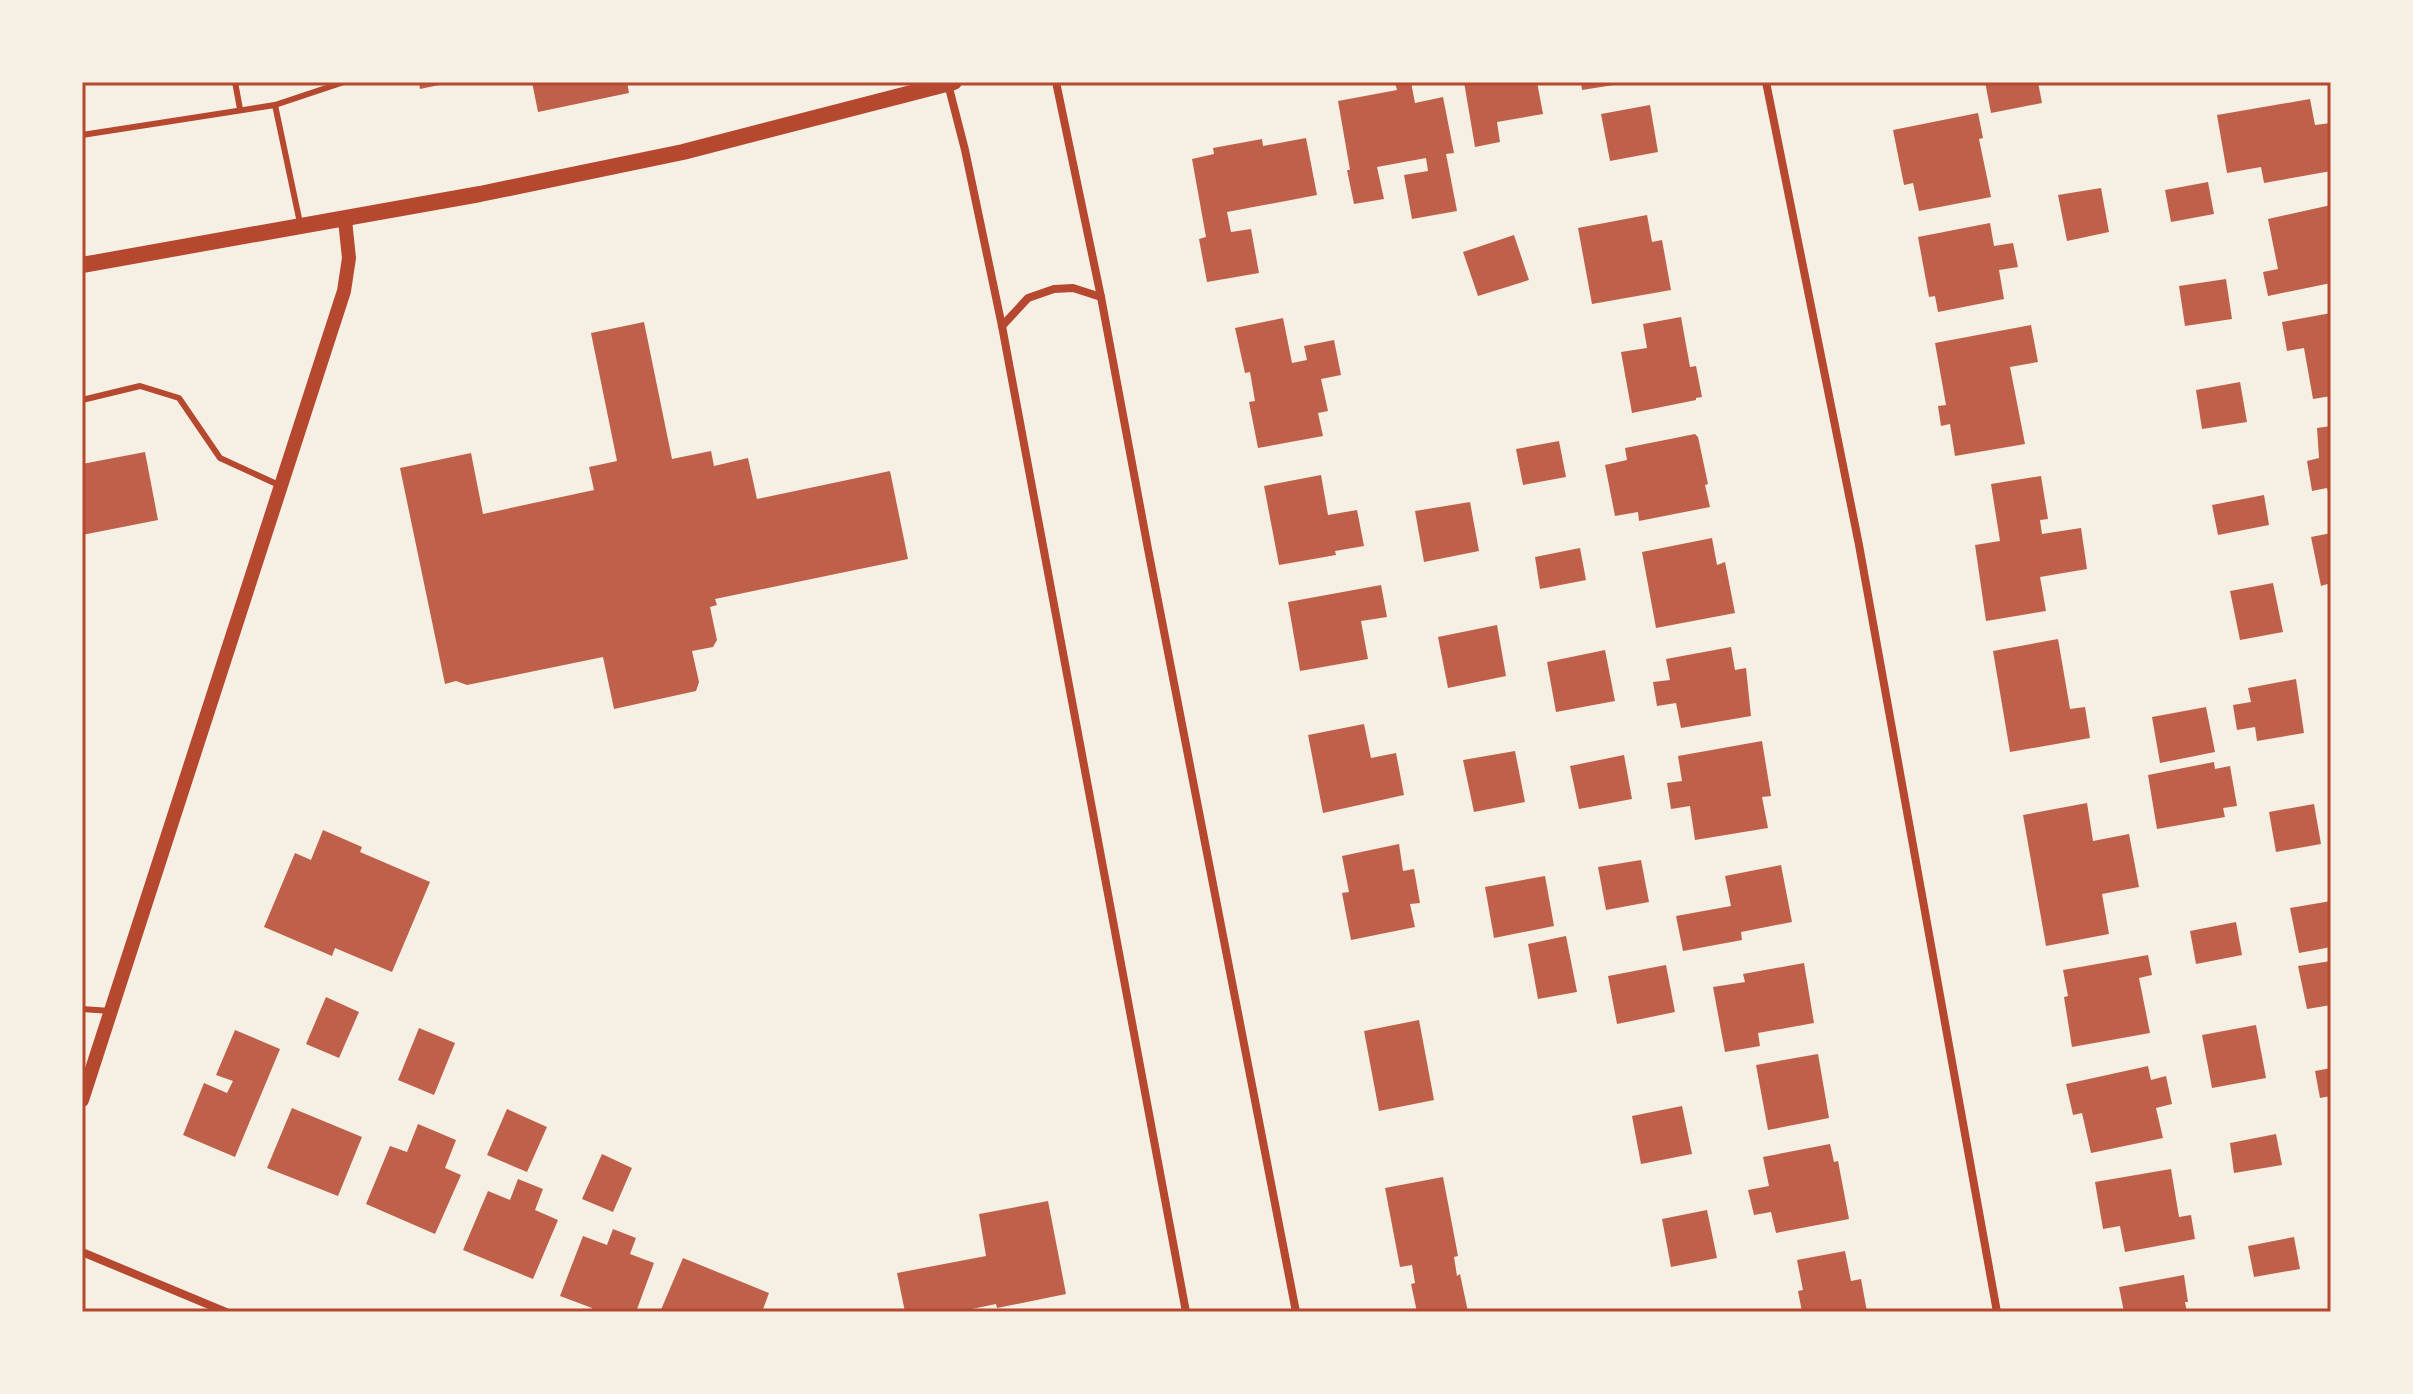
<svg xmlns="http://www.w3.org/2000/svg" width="2413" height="1394" font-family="Poppins,sans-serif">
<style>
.building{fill:#bf614a}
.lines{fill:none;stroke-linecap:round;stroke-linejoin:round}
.service{stroke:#b5482f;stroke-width:6}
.minor{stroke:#b5482f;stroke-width:8}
.tertiary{stroke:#b5482f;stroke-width:14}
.secondary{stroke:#b5482f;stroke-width:16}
.neatline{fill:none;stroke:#b5482f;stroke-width:3}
</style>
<rect width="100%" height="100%" fill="#f6efe4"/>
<g class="building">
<polygon points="419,82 449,82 449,83 420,89"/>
<polygon points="532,82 627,82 629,93 538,112"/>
<polygon points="1395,82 1411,82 1415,103 1443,97 1454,153 1446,154 1457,211 1412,219 1404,175 1428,171 1426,158 1377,167 1384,199 1354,204 1347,170 1350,170 1338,101 1397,90"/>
<polygon points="1464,82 1537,82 1543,114 1497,122 1500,142 1475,147"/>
<polygon points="1581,82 1620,82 1620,84 1582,90"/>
<polygon points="1985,82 2038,82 2042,103 1991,113"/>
<polygon points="2310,99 2315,125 2331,123 2331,171 2264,183 2261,167 2227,173 2217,115"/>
<polygon points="1650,105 1658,152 1610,161 1601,114"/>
<polygon points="1978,113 1983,138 1979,139 1991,197 1919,211 1913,183 1904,185 1893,130"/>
<polygon points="1306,138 1317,195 1227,212 1231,232 1251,229 1259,273 1207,282 1199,239 1206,237 1192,159 1214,154 1213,148 1262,139 1263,146"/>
<polygon points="2208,182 2214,214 2171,222 2165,190"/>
<polygon points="2101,188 2109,232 2067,241 2058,195"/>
<polygon points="2331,205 2331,283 2268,296 2263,272 2278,269 2268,219"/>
<polygon points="1647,215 1652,242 1662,240 1671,290 1592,304 1578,228"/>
<polygon points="1990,223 1994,246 2013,243 2018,267 1999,270 2004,299 1938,312 1935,296 1929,297 1918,237"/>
<polygon points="1514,235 1529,280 1478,296 1463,252"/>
<polygon points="2226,279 2232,319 2185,326 2179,286"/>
<polygon points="2331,313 2331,396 2313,399 2304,348 2287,351 2282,322"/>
<polygon points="1681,317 1690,367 1696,366 1702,397 1696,398 1696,400 1632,413 1621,352 1647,348 1643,324"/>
<polygon points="1283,318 1292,363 1307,360 1304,346 1334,340 1341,375 1321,379 1328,411 1318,413 1323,436 1258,448 1249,402 1255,401 1250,372 1245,373 1235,328"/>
<polygon points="644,322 672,459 711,451 714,466 748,458 757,499 890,471 908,559 715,599 717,605 710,607 717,640 713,647 692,651 699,682 696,691 614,709 603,657 467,685 456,681 445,684 400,468 471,453 483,514 594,490 589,467 617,461 591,333"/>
<polygon points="2031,325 2038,362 2010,367 2025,444 1955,456 1950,424 1941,426 1938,406 1946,405 1935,343"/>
<polygon points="2240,382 2247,422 2202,429 2196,390"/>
<polygon points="2331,426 2331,499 2330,499 2327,488 2312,491 2307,461 2319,458 2317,428"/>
<polygon points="1695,434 1698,437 1708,484 1705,485 1710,507 1639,521 1638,512 1615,516 1605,465 1627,460 1625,448"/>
<polygon points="1559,441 1566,477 1523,485 1516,449"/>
<polygon points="145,452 158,520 82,535 82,464"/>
<polygon points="1321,475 1328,515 1357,510 1364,546 1335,551 1336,555 1279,565 1264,486"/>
<polygon points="2041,476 2048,519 2040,520 2042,534 2081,528 2087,569 2040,577 2046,611 1986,621 1975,545 2000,541 1991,484"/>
<polygon points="2264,495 2269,525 2218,535 2212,505"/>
<polygon points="1470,502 1479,551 1424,562 1415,511"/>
<polygon points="2331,533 2331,583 2321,586 2311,537"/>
<polygon points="1712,538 1717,565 1725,562 1735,613 1656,628 1642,552"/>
<polygon points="1580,548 1586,580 1540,589 1535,557"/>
<polygon points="2273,583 2283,632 2240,640 2230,591"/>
<polygon points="1381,585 1387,617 1361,621 1368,659 1300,671 1288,602"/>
<polygon points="1497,625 1506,676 1448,688 1438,637"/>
<polygon points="2058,639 2070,709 2085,707 2090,738 2010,752 1993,651"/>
<polygon points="1731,647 1735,670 1746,668 1751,716 1681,728 1676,703 1657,706 1653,682 1670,680 1666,659"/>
<polygon points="1605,650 1615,701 1556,712 1547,662"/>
<polygon points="2296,679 2304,733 2257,741 2255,727 2237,730 2233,705 2251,702 2248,688"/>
<polygon points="2206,707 2215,752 2160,763 2152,717"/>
<polygon points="1364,724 1371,758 1396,753 1404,795 1323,813 1308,735"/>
<polygon points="1762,741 1771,796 1762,797 1768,828 1695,840 1690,806 1671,809 1667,783 1682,781 1678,756"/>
<polygon points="1515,751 1525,802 1474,812 1463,760"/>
<polygon points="1624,755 1632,799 1579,809 1570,766"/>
<polygon points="2214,762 2215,769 2230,766 2237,806 2223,808 2225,817 2157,829 2148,775"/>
<polygon points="2087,803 2093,841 2129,834 2139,887 2102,894 2109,934 2046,946 2023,815"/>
<polygon points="2314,804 2321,844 2276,852 2269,812"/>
<polygon points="323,830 362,847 360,852 430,882 392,972 335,948 332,956 264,927 295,853 311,860"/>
<polygon points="1399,844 1403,871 1414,869 1420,903 1410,904 1415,927 1351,940 1342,893 1349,892 1342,856"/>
<polygon points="1641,860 1649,902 1606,910 1598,867"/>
<polygon points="1781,865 1792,922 1741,932 1742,940 1683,951 1676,916 1731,906 1725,876"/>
<polygon points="1545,876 1554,926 1494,938 1485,887"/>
<polygon points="2331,901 2331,947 2299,953 2290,908"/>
<polygon points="2236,922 2242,955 2196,964 2190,931"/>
<polygon points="1566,936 1577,992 1538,999 1528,944"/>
<polygon points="2148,955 2152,975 2139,978 2150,1033 2072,1047 2064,997 2068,996 2063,970"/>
<polygon points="2331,961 2331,1005 2307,1009 2298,966"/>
<polygon points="1804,963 1814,1023 1758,1033 1760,1046 1725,1052 1713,987 1745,982 1743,974"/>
<polygon points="1666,965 1675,1012 1617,1024 1608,976"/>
<polygon points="326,997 359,1012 339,1058 306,1044"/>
<polygon points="1419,1020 1434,1100 1379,1111 1364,1031"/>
<polygon points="2256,1025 2266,1078 2212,1088 2202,1035"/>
<polygon points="419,1028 455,1043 434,1095 398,1080"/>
<polygon points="235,1030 280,1049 235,1157 183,1135 204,1083 227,1093 233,1081 216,1075"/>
<polygon points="1818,1054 1829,1118 1768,1130 1756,1065"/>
<polygon points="2148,1066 2151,1080 2166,1076 2172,1104 2156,1108 2163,1138 2091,1153 2082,1113 2073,1115 2066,1084"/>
<polygon points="2331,1068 2331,1096 2320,1098 2315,1071"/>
<polygon points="1682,1106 1692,1154 1641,1164 1632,1116"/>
<polygon points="292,1108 362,1137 338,1196 267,1168"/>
<polygon points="507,1109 547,1127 527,1172 487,1155"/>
<polygon points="418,1124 456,1140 445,1168 461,1175 435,1234 366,1204 390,1146 407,1152"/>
<polygon points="2276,1134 2282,1165 2234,1173 2230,1143"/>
<polygon points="1830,1144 1834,1162 1838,1161 1849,1219 1776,1233 1771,1212 1754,1215 1748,1190 1769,1186 1763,1157"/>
<polygon points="602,1154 632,1168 613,1212 582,1199"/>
<polygon points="2171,1169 2179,1217 2191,1215 2195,1239 2125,1252 2120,1226 2103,1229 2095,1182"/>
<polygon points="1443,1177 1458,1256 1454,1257 1457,1276 1460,1274 1468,1312 1417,1312 1411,1284 1415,1283 1412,1265 1400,1267 1385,1188"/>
<polygon points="518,1179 543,1189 535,1210 558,1220 533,1279 463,1250 488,1191 510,1200"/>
<polygon points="1048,1201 1066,1294 997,1308 996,1304 957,1312 905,1312 897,1273 986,1256 979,1214"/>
<polygon points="1707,1210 1717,1258 1671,1267 1662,1219"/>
<polygon points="613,1229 636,1238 630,1254 654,1263 636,1312 594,1312 591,1311 592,1308 560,1296 583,1236 607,1245"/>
<polygon points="2294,1237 2300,1269 2254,1277 2248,1246"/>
<polygon points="1845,1251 1851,1281 1861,1279 1867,1312 1802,1312 1798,1291 1803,1290 1797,1260"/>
<polygon points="683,1258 769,1293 762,1312 660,1312"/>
<polygon points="2184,1275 2188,1302 2185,1302 2187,1312 2124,1312 2119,1287"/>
</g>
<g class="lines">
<g class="service">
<polyline points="235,82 240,109"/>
<polyline points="275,105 344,82"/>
<polyline points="82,135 275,105 300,223"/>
<polyline points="82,400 140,386 179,398 220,458 281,486"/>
<polyline points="82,1009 110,1011"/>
</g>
<g class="minor">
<polyline points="1056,82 1101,297 1148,549 1296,1312"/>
<polyline points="1766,82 1859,545 1997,1312"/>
<polyline points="948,84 965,150 1002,326 1186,1312"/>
<polyline points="1002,326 1028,298 1054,289 1073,288 1101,297"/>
<polyline points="82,1252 226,1312"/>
</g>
<polyline class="tertiary" points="82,1100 344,291 349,258 345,220"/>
<polyline class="secondary" points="82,265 480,194 683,152 954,82"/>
</g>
<rect width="2413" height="1394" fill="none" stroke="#f6efe4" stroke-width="168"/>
<rect x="84" y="84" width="2245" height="1226" class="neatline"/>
</svg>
